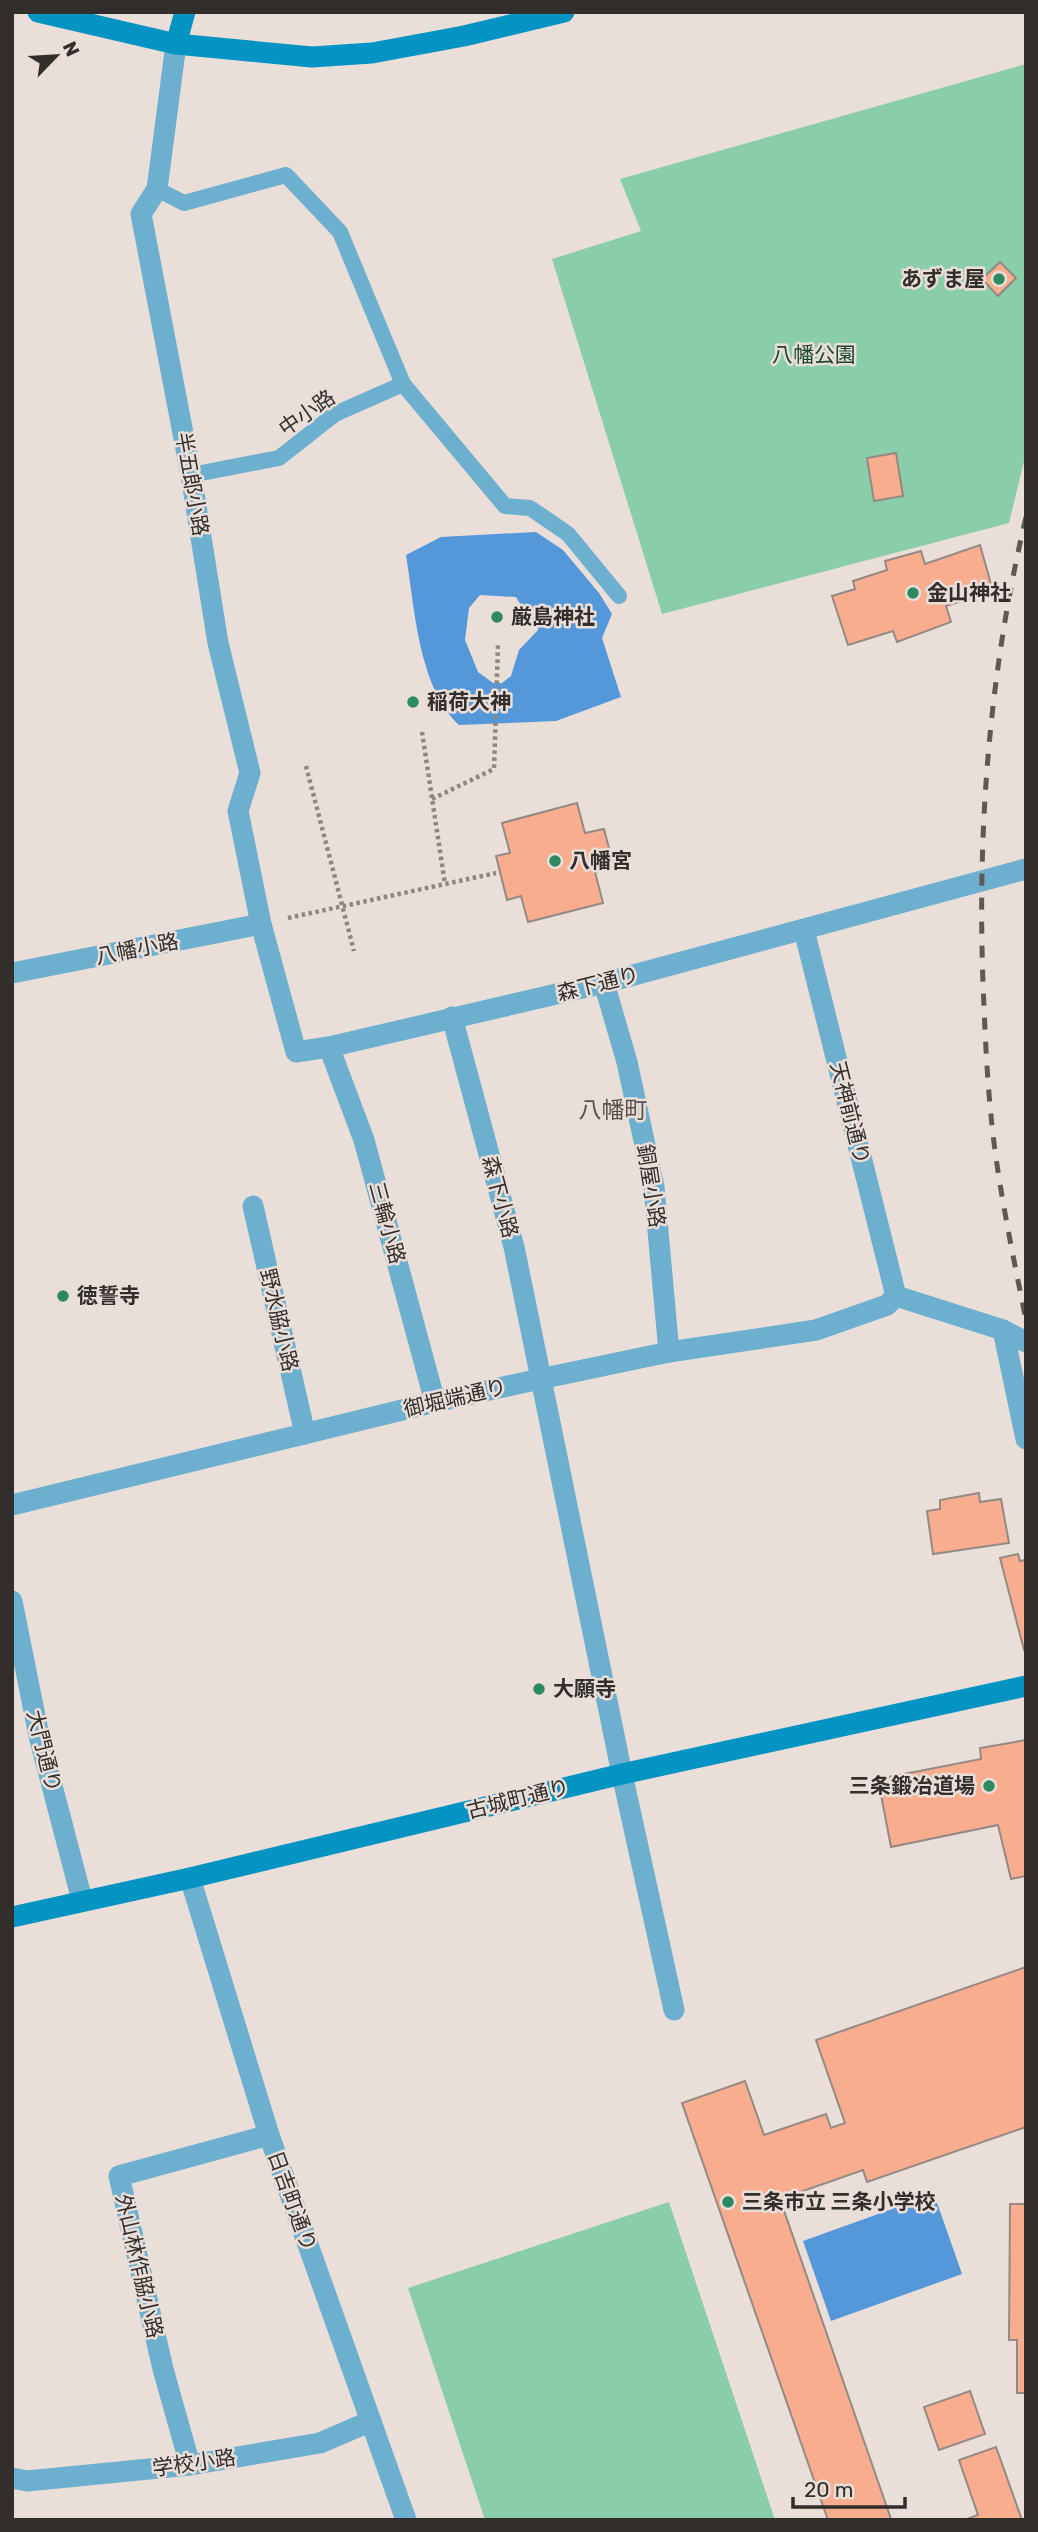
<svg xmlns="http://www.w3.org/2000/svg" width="1038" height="2532" font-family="Rubik,'Noto Sans JP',sans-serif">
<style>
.green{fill:#89cea8}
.water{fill:#5498da;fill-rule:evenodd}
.building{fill:#f7ad8e;stroke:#948984;stroke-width:2}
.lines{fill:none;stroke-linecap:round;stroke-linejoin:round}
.path{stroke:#8e8682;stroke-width:4.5;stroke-dasharray:3.5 3.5;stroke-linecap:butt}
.lane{stroke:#6cafce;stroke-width:16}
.street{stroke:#6cafce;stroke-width:21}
.secondary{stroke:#0494c3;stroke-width:21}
.rail{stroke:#5f5956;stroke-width:5;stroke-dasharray:12 12;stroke-linecap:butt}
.poi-dot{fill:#2d8a60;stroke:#eaded9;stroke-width:2.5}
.labels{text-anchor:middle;stroke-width:5;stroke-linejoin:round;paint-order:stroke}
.poi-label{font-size:21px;font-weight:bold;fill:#322e2c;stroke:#eaded9;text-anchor:start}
.park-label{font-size:21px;fill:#1b4630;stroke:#eaded9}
.street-label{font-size:21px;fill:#322e2c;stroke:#eaded9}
.neighbourhood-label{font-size:23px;fill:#5a504b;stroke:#eaded9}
</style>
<rect width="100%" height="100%" fill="#eaded9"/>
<g class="green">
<polygon points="1026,64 1026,453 1009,523 662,614 552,259 641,231 620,179"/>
<polygon points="669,2202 775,2520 485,2520 408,2288"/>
</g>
<g class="water">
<path d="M536,532L563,550L599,593L612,614L602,638L621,697L556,721L459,725C418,686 415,609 406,555L441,537ZM480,595L516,597L528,617L536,620L538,630L519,650L511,676L502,683H493L478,672L465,640L469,608Z"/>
<polygon points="934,2194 962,2274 831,2321 803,2241"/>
</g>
<g class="building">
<polygon points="1000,262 1016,278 998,296 982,279"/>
<polygon points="896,453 903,496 874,501 867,458"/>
<polygon points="980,545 993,591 946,606 951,622 897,642 893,631 848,645 832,596 855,589 853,581 887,570 885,561 921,551 925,564"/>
<polygon points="577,803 585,833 604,829 614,867 595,872 603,903 528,922 521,896 507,900 496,856 510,853 502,823"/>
<polygon points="979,1493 980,1502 1001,1499 1009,1543 933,1554 927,1511 940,1509 940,1500"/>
<polygon points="1018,1554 1020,1561 1026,1560 1026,1649 1024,1650 1000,1558"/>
<polygon points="1026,1740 1026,1876 1011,1879 998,1825 891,1847 878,1779 981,1759 980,1748"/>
<polygon points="1026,1967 1026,2127 867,2182 863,2170 780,2199 891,2519 894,2520 828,2520 682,2103 745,2081 764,2135 826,2114 831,2128 845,2123 816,2040"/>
<polygon points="1010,2204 1026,2204 1026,2468 1025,2393 1017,2393 1017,2340 1009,2340"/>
<polygon points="970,2391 985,2434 939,2450 924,2407"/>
<polygon points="996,2447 1022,2520 964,2520 978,2515 959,2460"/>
</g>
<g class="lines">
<g class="path">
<polyline points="422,732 445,884"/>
<polyline points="306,766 354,951"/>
<polyline points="432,799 494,769 498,645"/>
<polyline points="288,918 496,873"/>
</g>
<g class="lane">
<polyline points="157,189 184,203 286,175 340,232 403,384 505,506 530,508 568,534 619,596"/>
<polyline points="191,475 279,458 335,414 403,384"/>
</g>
<g class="street">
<polyline points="176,44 157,189 141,214 191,475 218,643 250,773 238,811 261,924 296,1052 329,1047 604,983 1026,869"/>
<polyline points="804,930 896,1296"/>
<polyline points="12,973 261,924"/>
<polyline points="604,983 627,1062 654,1187 669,1352"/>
<polyline points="452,1017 514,1247 622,1774 674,2010"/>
<polyline points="329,1047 364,1140 435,1402"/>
<polyline points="253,1206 305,1434"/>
<polyline points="896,1296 1003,1330 1026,1342"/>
<polyline points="1003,1330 1026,1439"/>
<polyline points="12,1505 435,1402 540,1379 669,1352 816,1330 887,1305 896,1296"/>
<polyline points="12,1601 39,1736 82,1900"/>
<polyline points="190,1878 269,2135 406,2520"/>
<polyline points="190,2465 163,2369 119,2176 269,2135"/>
<polyline points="12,2478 27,2481 190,2465 320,2443 371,2421"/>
</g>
<g class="secondary">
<polyline points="38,12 176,44 312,57 372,53 464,36 564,12"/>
<polyline points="176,44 185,12"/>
<polyline points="12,1917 190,1878 622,1774 1026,1686"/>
</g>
<path class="rail" d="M1026,517C988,677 976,842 984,1006C986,1057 989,1108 996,1158C1004,1213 1015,1266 1026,1320"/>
</g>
<g class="poi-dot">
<circle cx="999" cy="279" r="7"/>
<circle cx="913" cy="593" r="7"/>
<circle cx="497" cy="617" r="7"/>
<circle cx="413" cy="702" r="7"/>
<circle cx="555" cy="861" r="7"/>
<circle cx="63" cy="1296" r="7"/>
<circle cx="539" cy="1689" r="7"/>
<circle cx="989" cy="1786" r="7"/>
<circle cx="728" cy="2202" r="7"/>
</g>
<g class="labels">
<g class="poi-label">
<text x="985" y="286" text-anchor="end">あずま屋</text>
<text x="927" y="600">金山神社</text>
<text x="511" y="624">厳島神社</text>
<text x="427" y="709">稲荷大神</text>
<text x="569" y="868">八幡宮</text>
<text x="77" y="1303">徳誓寺</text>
<text x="553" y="1696">大願寺</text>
<text x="975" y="1793" text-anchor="end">三条鍛冶道場</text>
<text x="742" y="2209">三条市立 三条小学校</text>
</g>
<g class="park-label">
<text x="814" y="362">八幡公園</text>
</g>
<g class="street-label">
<text transform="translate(307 413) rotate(-35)" y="7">中小路</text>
<text transform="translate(192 484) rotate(80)" y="7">半五郎小路</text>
<text transform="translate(137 949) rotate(-11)" y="7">八幡小路</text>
<text transform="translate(598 984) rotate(-14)" y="7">森下通り</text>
<text transform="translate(850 1113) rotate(76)" y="7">天神前通り</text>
<text transform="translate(651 1186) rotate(81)" y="7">銅屋小路</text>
<text transform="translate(500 1197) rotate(75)" y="7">森下小路</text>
<text transform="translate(387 1223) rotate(75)" y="7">三輪小路</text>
<text transform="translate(279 1320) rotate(77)" y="7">野水脇小路</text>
<text transform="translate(455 1398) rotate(-13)" y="7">御堀端通り</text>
<text transform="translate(44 1751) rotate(76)" y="7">大門通り</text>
<text transform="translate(518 1799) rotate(-14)" y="7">古城町通り</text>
<text transform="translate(292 2201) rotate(70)" y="7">日吉町通り</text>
<text transform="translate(139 2266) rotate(77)" y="7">外山林作脇小路</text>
<text transform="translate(194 2463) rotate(-8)" y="7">学校小路</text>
</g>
<g class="neighbourhood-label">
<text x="613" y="1118">八幡町</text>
</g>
</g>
<rect width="1038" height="2532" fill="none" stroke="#322e2c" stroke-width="28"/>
<g transform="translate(56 56) rotate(65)" stroke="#eaded9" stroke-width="5" paint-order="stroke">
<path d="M0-5L12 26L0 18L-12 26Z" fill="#322e2c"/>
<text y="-10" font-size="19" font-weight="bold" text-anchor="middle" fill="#322e2c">N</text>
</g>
<path d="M793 2497v10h112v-10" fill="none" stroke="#322e2c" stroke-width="3.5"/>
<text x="804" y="2497" font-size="21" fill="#322e2c" stroke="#eaded9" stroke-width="5" paint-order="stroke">20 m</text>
</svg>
